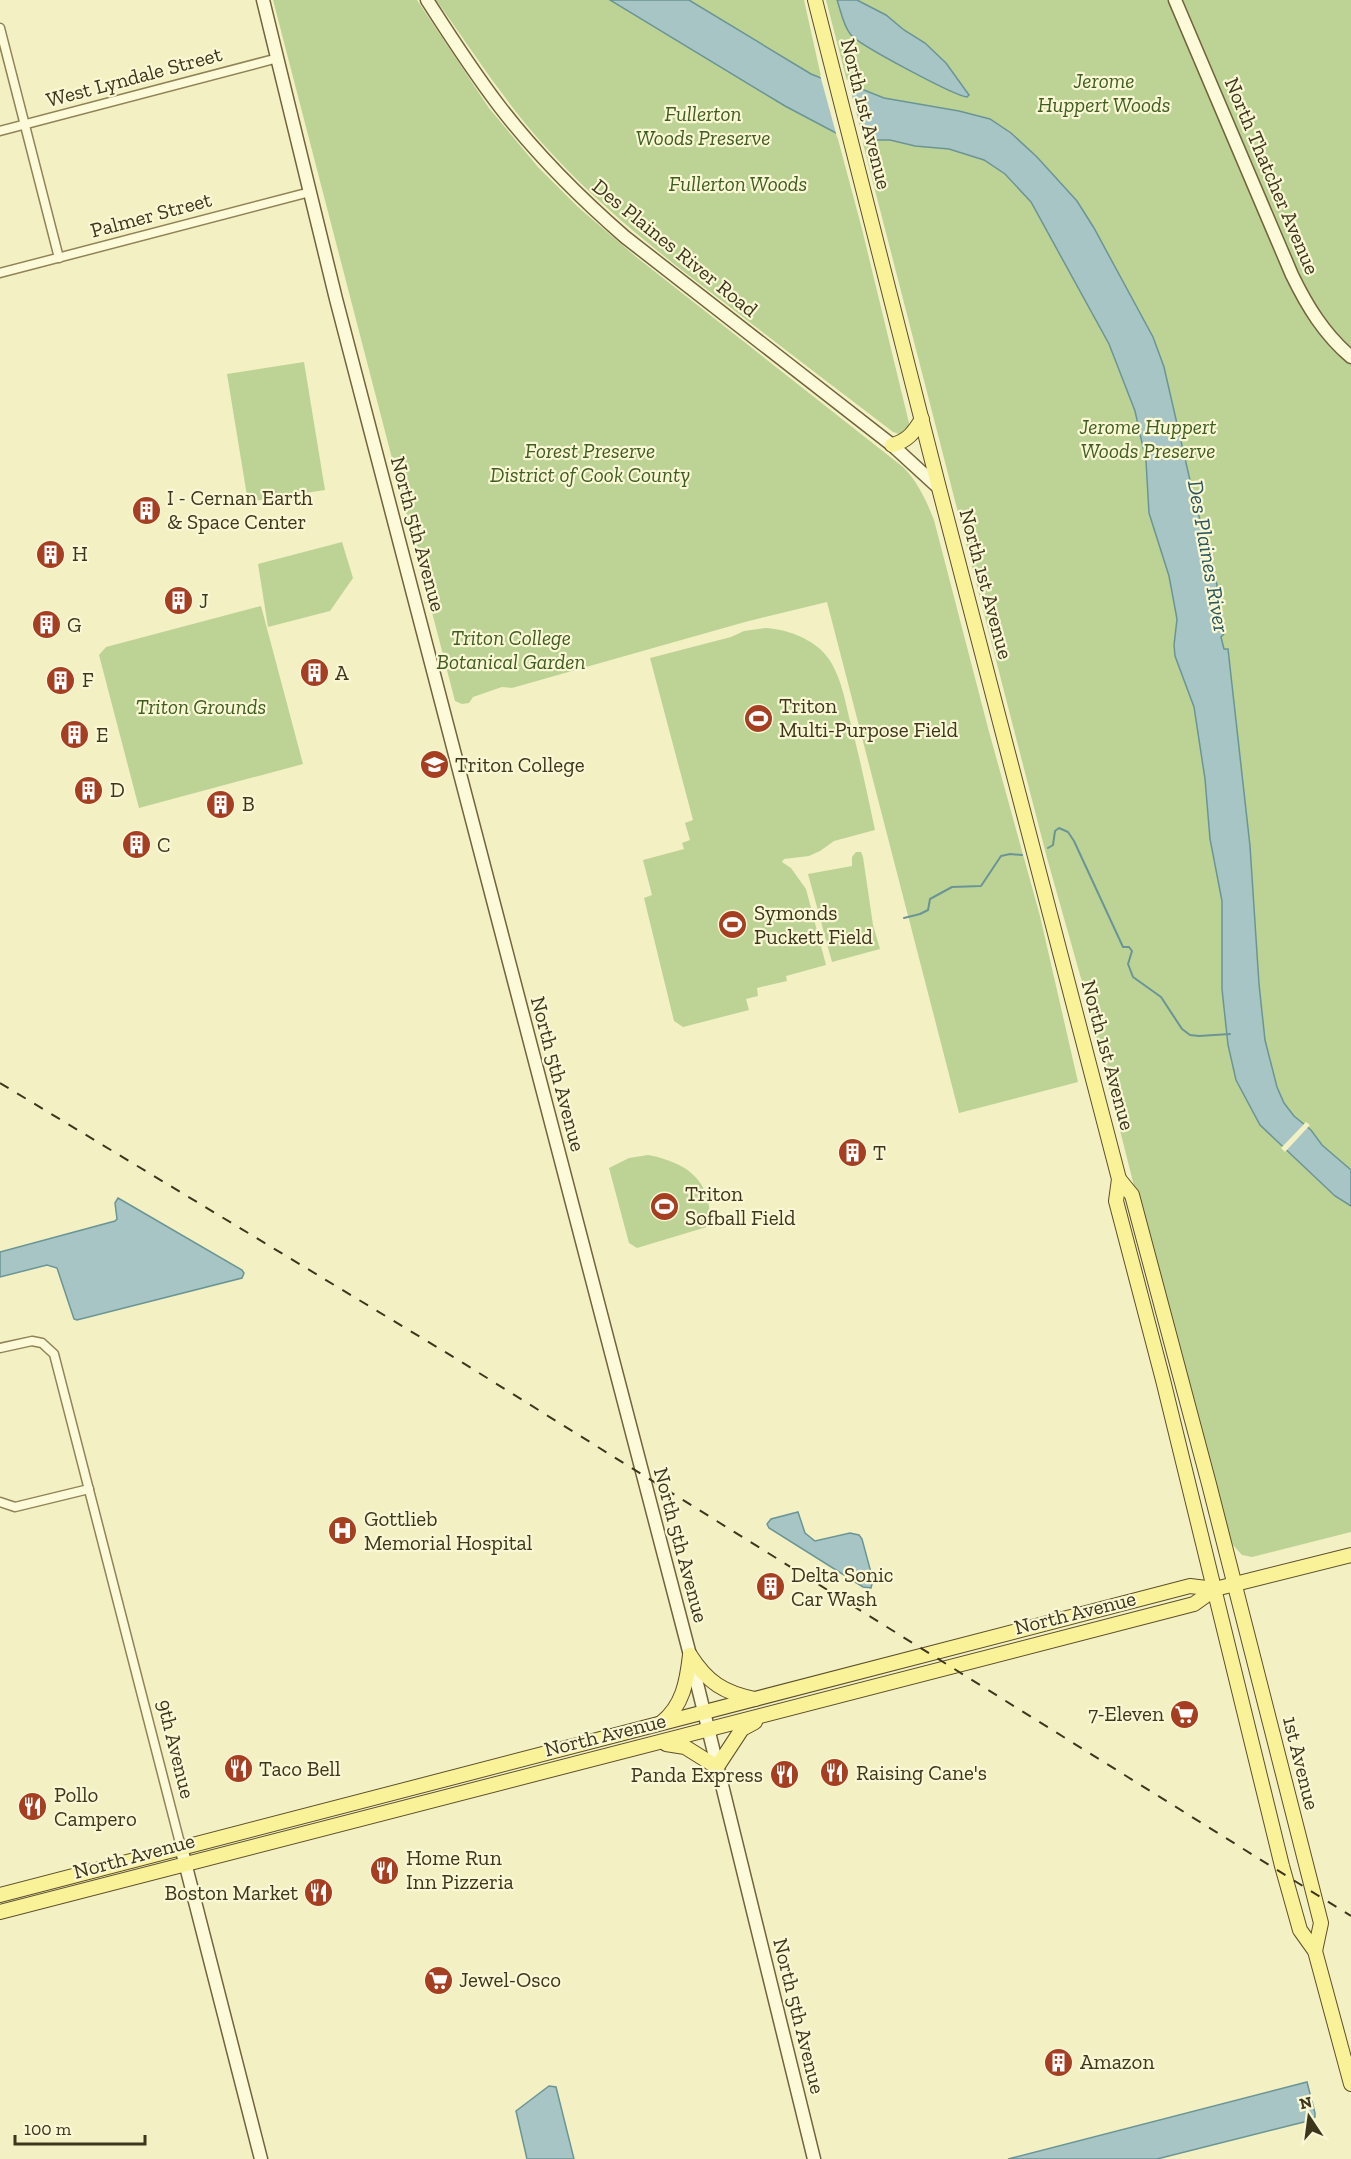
<svg xmlns="http://www.w3.org/2000/svg" width="1351" height="2159" font-family="'Zilla Slab',serif">
<style>
.green{fill:#bdd396}
.water{fill:#a6c5c4;stroke:#6b9595;stroke-width:1.5}
.pier{fill:#f3f0c3}
.lines{fill:none;stroke-linecap:round;stroke-linejoin:round}
.stream{stroke:#6b9595;stroke-width:2}
.street-casing{stroke:#908357;stroke-width:11}
.secondary-casing{stroke:#72633b;stroke-width:15}
.primary-casing{stroke:#5d4f2c;stroke-width:16}
.street{stroke:#fcfad8;stroke-width:8}
.secondary{stroke:#fcfad8;stroke-width:12}
.primary{stroke:#f9f298;stroke-width:14}
.rail{stroke:#3e351d;stroke-width:2;stroke-dasharray:10 10;stroke-linecap:butt}
.labels{text-anchor:middle;stroke-width:4.5;stroke-linejoin:round;paint-order:stroke}
.street-label{font-size:21px;fill:#3e351d;stroke:#f9f7d4}
.park-label{font-size:21px;font-style:italic;fill:#405d21;stroke:#f9f7d4}
.poi-label{font-size:21px;fill:#3e351d;stroke:#f9f7d4;text-anchor:start}
.water-label{font-size:22px;font-style:italic;fill:#2b565f;stroke:#f9f7d4}
</style>
<rect width="100%" height="100%" fill="#f3f0c3"/>
<g class="green">
<path d="M273,0H417L489,108L538,167L578,207L635,256L903,467C918,482 926,500 934,520L988,728L1040,916L1078,1082L959,1113L827,602L745,622L512,688L502,687L473,697L469,703L462,704L455,701Z"/>
<path d="M436,0H804L820,72L862,229L909,423V427L902,435L893,432C838,390 784,349 730,307C668,260 607,213 554,156C509,109 474,53 436,0Z"/>
<polygon points="826,0 1170,0 1214,106 1333,347 1351,365 1351,1532 1252,1557 1242,1555 1232,1544 1151,1253 1086,996 1047,858"/>
<path d="M1181,0H1351V349C1326,325 1311,298 1296,267Z"/>
<polygon points="304,362 325,490 248,502 227,374"/>
<polygon points="342,542 353,578 330,611 268,627 258,564"/>
<polygon points="261,606 303,764 139,808 99,655 106,647"/>
<path d="M765,628C789,629 820,641 832,664C841,680 845,699 849,717C859,754 867,792 875,830L834,841L820,851L809,856L784,859L782,862L791,868L806,889L826,965L786,976L787,981L757,988L758,996L746,999L749,1010L683,1027L674,1021L644,898L652,895L643,860L684,849L682,843L690,840L685,823L693,820L650,658L731,637L744,631Z"/>
<polygon points="856,852 861,852 863,857 873,925 880,949 832,962 808,874 852,866 852,857"/>
<path d="M648,1155C689,1163 712,1181 710,1226L637,1248L629,1243L609,1168L629,1158Z"/>
</g>
<g class="water">
<polygon points="610,0 689,0 811,74 821,78 849,84 884,98 959,111 990,119 1011,133 1037,157 1077,201 1094,228 1153,337 1164,367 1192,489 1217,585 1225,633 1221,637 1224,649 1228,649 1250,846 1259,984 1265,1040 1277,1087 1284,1103 1294,1116 1311,1130 1322,1145 1351,1170 1351,1206 1335,1196 1260,1125 1236,1080 1228,1045 1222,989 1222,901 1210,839 1205,779 1194,707 1175,656 1174,645 1177,619 1169,576 1149,513 1146,461 1135,411 1109,344 1031,202 1005,174 984,160 949,149 915,146 890,140 863,140 836,133 785,106"/>
<path d="M837,0H857L886,15L904,30L925,43L946,63L969,95L967,97C955,96 859,45 851,35C843,26 841,11 837,0Z"/>
<polygon points="118,1198 242,1270 244,1273 242,1278 77,1320 74,1319 57,1268 47,1265 0,1277 0,1252 115,1221 117,1219 115,1203"/>
<polygon points="798,1512 805,1533 815,1541 850,1533 859,1535 862,1539 873,1580 871,1588 863,1587 769,1528 767,1524 771,1519"/>
<polygon points="1307,2082 1315,2113 1315,2117 1308,2121 1157,2159 1008,2159"/>
<polygon points="549,2086 556,2087 574,2159 527,2159 516,2111"/>
</g>
<g class="pier">
<polygon points="820,75 848,80 864,143 837,137"/>
<polygon points="1306,1122 1310,1125 1285,1152 1281,1148"/>
</g>
<g class="lines">
<g class="stream">
<polyline points="1048,848 1053,845 1055,831 1059,828 1068,832 1074,841 1123,947 1129,947 1132,951 1128,964 1133,977 1161,997 1182,1029 1190,1035 1199,1036 1230,1034"/>
<polyline points="904,918 920,914 928,910 930,899 952,887 981,886 1001,856 1010,854 1022,855"/>
</g>
<defs>
<g id="street">
<polyline points="0,28 59,258"/>
<polyline points="0,131 278,58"/>
<polyline points="0,273 310,192"/>
<polyline points="0,1348 32,1341 42,1343 54,1354 181,1847"/>
<polyline points="0,1502 15,1507 89,1489"/>
</g>
<g id="secondary">
<polyline points="263,0 336,299 690,1655 814,2159"/>
<path d="M427,0C450,36 474,73 500,107C537,155 579,197 625,237L892,445L939,488"/>
<path d="M1175,0L1292,275C1307,306 1324,334 1351,357"/>
<polyline points="181,1847 261,2159"/>
</g>
<g id="primary">
<polyline points="815,0 939,488 1119,1179 1116,1201 1163,1380 1282,1866 1300,1930 1315,1951 1351,2084"/>
<path d="M892,445C908,441 914,432 922,419"/>
<polyline points="1119,1179 1132,1195 1209,1484 1321,1923 1315,1951"/>
<path d="M690,1655C707,1682 724,1693 755,1699"/>
<path d="M661,1723C683,1706 687,1681 690,1655"/>
<polyline points="666,1744 685,1747 717,1767 742,1729 755,1722"/>
<polyline points="0,1895 1190,1586 1215,1589 1351,1555"/>
<polyline points="0,1912 1194,1604 1215,1589"/>
</g>
</defs>
<use href="#street" class="street-casing"/>
<use href="#secondary" class="secondary-casing"/>
<use href="#primary" class="primary-casing"/>
<use href="#street" class="street"/>
<use href="#secondary" class="secondary"/>
<use href="#primary" class="primary"/>
<polyline class="rail" points="0,1083 455,1358 1351,1916"/>
</g>
<defs>
<symbol id="building-disc" viewBox="-11 -11 22 22"><circle r="9.5" fill="#a63f21" stroke="#f9f7d4"/><path d="M-4-6H4V6H1V3H-1V6H-4ZM-2.5-4.3h1.7v1.8h-1.7ZM.8-4.3h1.7v1.8H.8ZM-2.5-1h1.7V.8h-1.7ZM.8-1h1.7V.8H.8Z" fill="#fff"/></symbol>
<symbol id="stadium-disc" viewBox="-11 -11 22 22"><circle r="9.5" fill="#a63f21" stroke="#f9f7d4"/><path d="M0-5a6.5 5 0 1 0 0 10a6.5 5 0 1 0 0-10ZM-3.5-1.8h7v3.6h-7Z" fill="#fff"/></symbol>
<symbol id="university-disc" viewBox="-11 -11 22 22"><circle r="9.5" fill="#a63f21" stroke="#f9f7d4"/><path d="M0-5L7-2L0 1L-7-2ZM-4 1L0 2.5L4 1V4Q0 6-4 4Z" fill="#fff"/></symbol>
<symbol id="hospital-disc" viewBox="-11 -11 22 22"><circle r="9.5" fill="#a63f21" stroke="#f9f7d4"/><path d="M-5-5h3v3.5h4V-5h3V5h-3V1.5h-4V5h-3Z" fill="#fff"/></symbol>
<symbol id="supermarket-disc" viewBox="-11 -11 22 22"><circle r="9.5" fill="#a63f21" stroke="#f9f7d4"/><path d="M-6-5.5h2.5l.6 2H6L4.5 2H-2.5L-4.4-4H-6ZM-1.5 3.2a1.3 1.3 0 1 0 .1 0ZM3 3.2a1.3 1.3 0 1 0 .1 0Z" fill="#fff"/></symbol>
<symbol id="restaurant-disc" viewBox="-11 -11 22 22"><circle r="9.5" fill="#a63f21" stroke="#f9f7d4"/><path d="M-5-6h1v4h1v-4h1v4h1v-4h1v5L-1.5 .5V6h-2V.5L-5-1ZM5-6V6H3V1.5H1.5Q1.5-4 5-6Z" fill="#fff"/></symbol>
</defs>
<g fill-rule="evenodd">
<use href="#building-disc" x="130" y="494" width="33" height="33"/>
<use href="#building-disc" x="34" y="538" width="33" height="33"/>
<use href="#building-disc" x="162" y="584" width="33" height="33"/>
<use href="#building-disc" x="30" y="608" width="33" height="33"/>
<use href="#building-disc" x="298" y="656" width="33" height="33"/>
<use href="#building-disc" x="44" y="664" width="33" height="33"/>
<use href="#stadium-disc" x="742" y="702" width="33" height="33"/>
<use href="#building-disc" x="58" y="718" width="33" height="33"/>
<use href="#university-disc" x="418" y="748" width="33" height="33"/>
<use href="#building-disc" x="72" y="774" width="33" height="33"/>
<use href="#building-disc" x="204" y="788" width="33" height="33"/>
<use href="#building-disc" x="120" y="828" width="33" height="33"/>
<use href="#stadium-disc" x="716" y="908" width="33" height="33"/>
<use href="#building-disc" x="836" y="1136" width="33" height="33"/>
<use href="#stadium-disc" x="648" y="1190" width="33" height="33"/>
<use href="#hospital-disc" x="326" y="1514" width="33" height="33"/>
<use href="#building-disc" x="754" y="1570" width="33" height="33"/>
<use href="#supermarket-disc" x="1168" y="1698" width="33" height="33"/>
<use href="#restaurant-disc" x="222" y="1752" width="33" height="33"/>
<use href="#restaurant-disc" x="818" y="1756" width="33" height="33"/>
<use href="#restaurant-disc" x="768" y="1758" width="33" height="33"/>
<use href="#restaurant-disc" x="16" y="1790" width="33" height="33"/>
<use href="#restaurant-disc" x="368" y="1854" width="33" height="33"/>
<use href="#restaurant-disc" x="302" y="1876" width="33" height="33"/>
<use href="#supermarket-disc" x="422" y="1964" width="33" height="33"/>
<use href="#building-disc" x="1042" y="2046" width="33" height="33"/>
</g>
<g class="labels">
<g class="street-label">
<text transform="translate(134 77) rotate(-15)" y="7">West Lyndale Street</text>
<text transform="translate(866 114) rotate(76)" y="7">North 1st Avenue</text>
<text transform="translate(1272 176) rotate(67)" y="7">North Thatcher Avenue</text>
<text transform="translate(151 215) rotate(-15)" y="7">Palmer Street</text>
<text transform="translate(675 248) rotate(39)" y="7">Des Plaines River Road</text>
<text transform="translate(418 534) rotate(75)" y="7">North 5th Avenue</text>
<text transform="translate(986 584) rotate(75)" y="7">North 1st Avenue</text>
<text transform="translate(1108 1055) rotate(75)" y="7">North 1st Avenue</text>
<text transform="translate(558 1074) rotate(75)" y="7">North 5th Avenue</text>
<text transform="translate(681 1545) rotate(75)" y="7">North 5th Avenue</text>
<text transform="translate(1075 1613) rotate(-14)" y="7">North Avenue</text>
<text transform="translate(605 1735) rotate(-14)" y="7">North Avenue</text>
<text transform="translate(176 1749) rotate(76)" y="7">9th Avenue</text>
<text transform="translate(1301 1763) rotate(76)" y="7">1st Avenue</text>
<text transform="translate(134 1856) rotate(-15)" y="7">North Avenue</text>
<text transform="translate(799 2016) rotate(76)" y="7">North 5th Avenue</text>
</g>
<g class="park-label">
<text x="1104" y="88">Jerome<tspan x="1104" dy="24">Huppert Woods</tspan></text>
<text x="703" y="121">Fullerton<tspan x="703" dy="24">Woods Preserve</tspan></text>
<text x="738" y="191">Fullerton Woods</text>
<text x="1148" y="434">Jerome Huppert<tspan x="1148" dy="24">Woods Preserve</tspan></text>
<text x="590" y="458">Forest Preserve<tspan x="590" dy="24">District of Cook County</tspan></text>
<text x="511" y="645">Triton College<tspan x="511" dy="24">Botanical Garden</tspan></text>
<text x="201" y="714">Triton Grounds</text>
</g>
<g class="poi-label">
<text x="167" y="505">I - Cernan Earth<tspan x="167" dy="24">&amp; Space Center</tspan></text>
<text x="72" y="561">H</text>
<text x="199" y="608">J</text>
<text x="67" y="632">G</text>
<text x="335" y="680">A</text>
<text x="82" y="687">F</text>
<text x="779" y="713">Triton<tspan x="779" dy="24">Multi-Purpose Field</tspan></text>
<text x="96" y="742">E</text>
<text x="455" y="772">Triton College</text>
<text x="110" y="797">D</text>
<text x="242" y="811">B</text>
<text x="157" y="852">C</text>
<text x="754" y="920">Symonds<tspan x="754" dy="24">Puckett Field</tspan></text>
<text x="873" y="1160">T</text>
<text x="685" y="1201">Triton<tspan x="685" dy="24">Sofball Field</tspan></text>
<text x="364" y="1526">Gottlieb<tspan x="364" dy="24">Memorial Hospital</tspan></text>
<text x="791" y="1582">Delta Sonic<tspan x="791" dy="24">Car Wash</tspan></text>
<text x="1164" y="1721" text-anchor="end">7-Eleven</text>
<text x="259" y="1776">Taco Bell</text>
<text x="856" y="1780">Raising Cane's</text>
<text x="763" y="1782" text-anchor="end">Panda Express</text>
<text x="54" y="1802">Pollo<tspan x="54" dy="24">Campero</tspan></text>
<text x="406" y="1865">Home Run<tspan x="406" dy="24">Inn Pizzeria</tspan></text>
<text x="298" y="1900" text-anchor="end">Boston Market</text>
<text x="459" y="1987">Jewel-Osco</text>
<text x="1080" y="2069">Amazon</text>
</g>
<g class="water-label">
<text transform="translate(1209 556) rotate(80)" y="8">Des Plaines River</text>
</g>
</g>
<g transform="translate(1309 2117) rotate(347)" stroke="#f9f7d4" stroke-width="4.5" paint-order="stroke">
<path d="M0-4.5L10 22L0 15L-10 22Z" fill="#3e351d"/>
<text y="-9" font-size="16" font-weight="bold" text-anchor="middle" fill="#3e351d">N</text>
</g>
<path d="M15 2135v9h130v-9" fill="none" stroke="#3e351d" stroke-width="3"/>
<text x="24" y="2135" font-size="18" fill="#3e351d" stroke="#f9f7d4" stroke-width="4.5" paint-order="stroke">100 m</text>
</svg>
